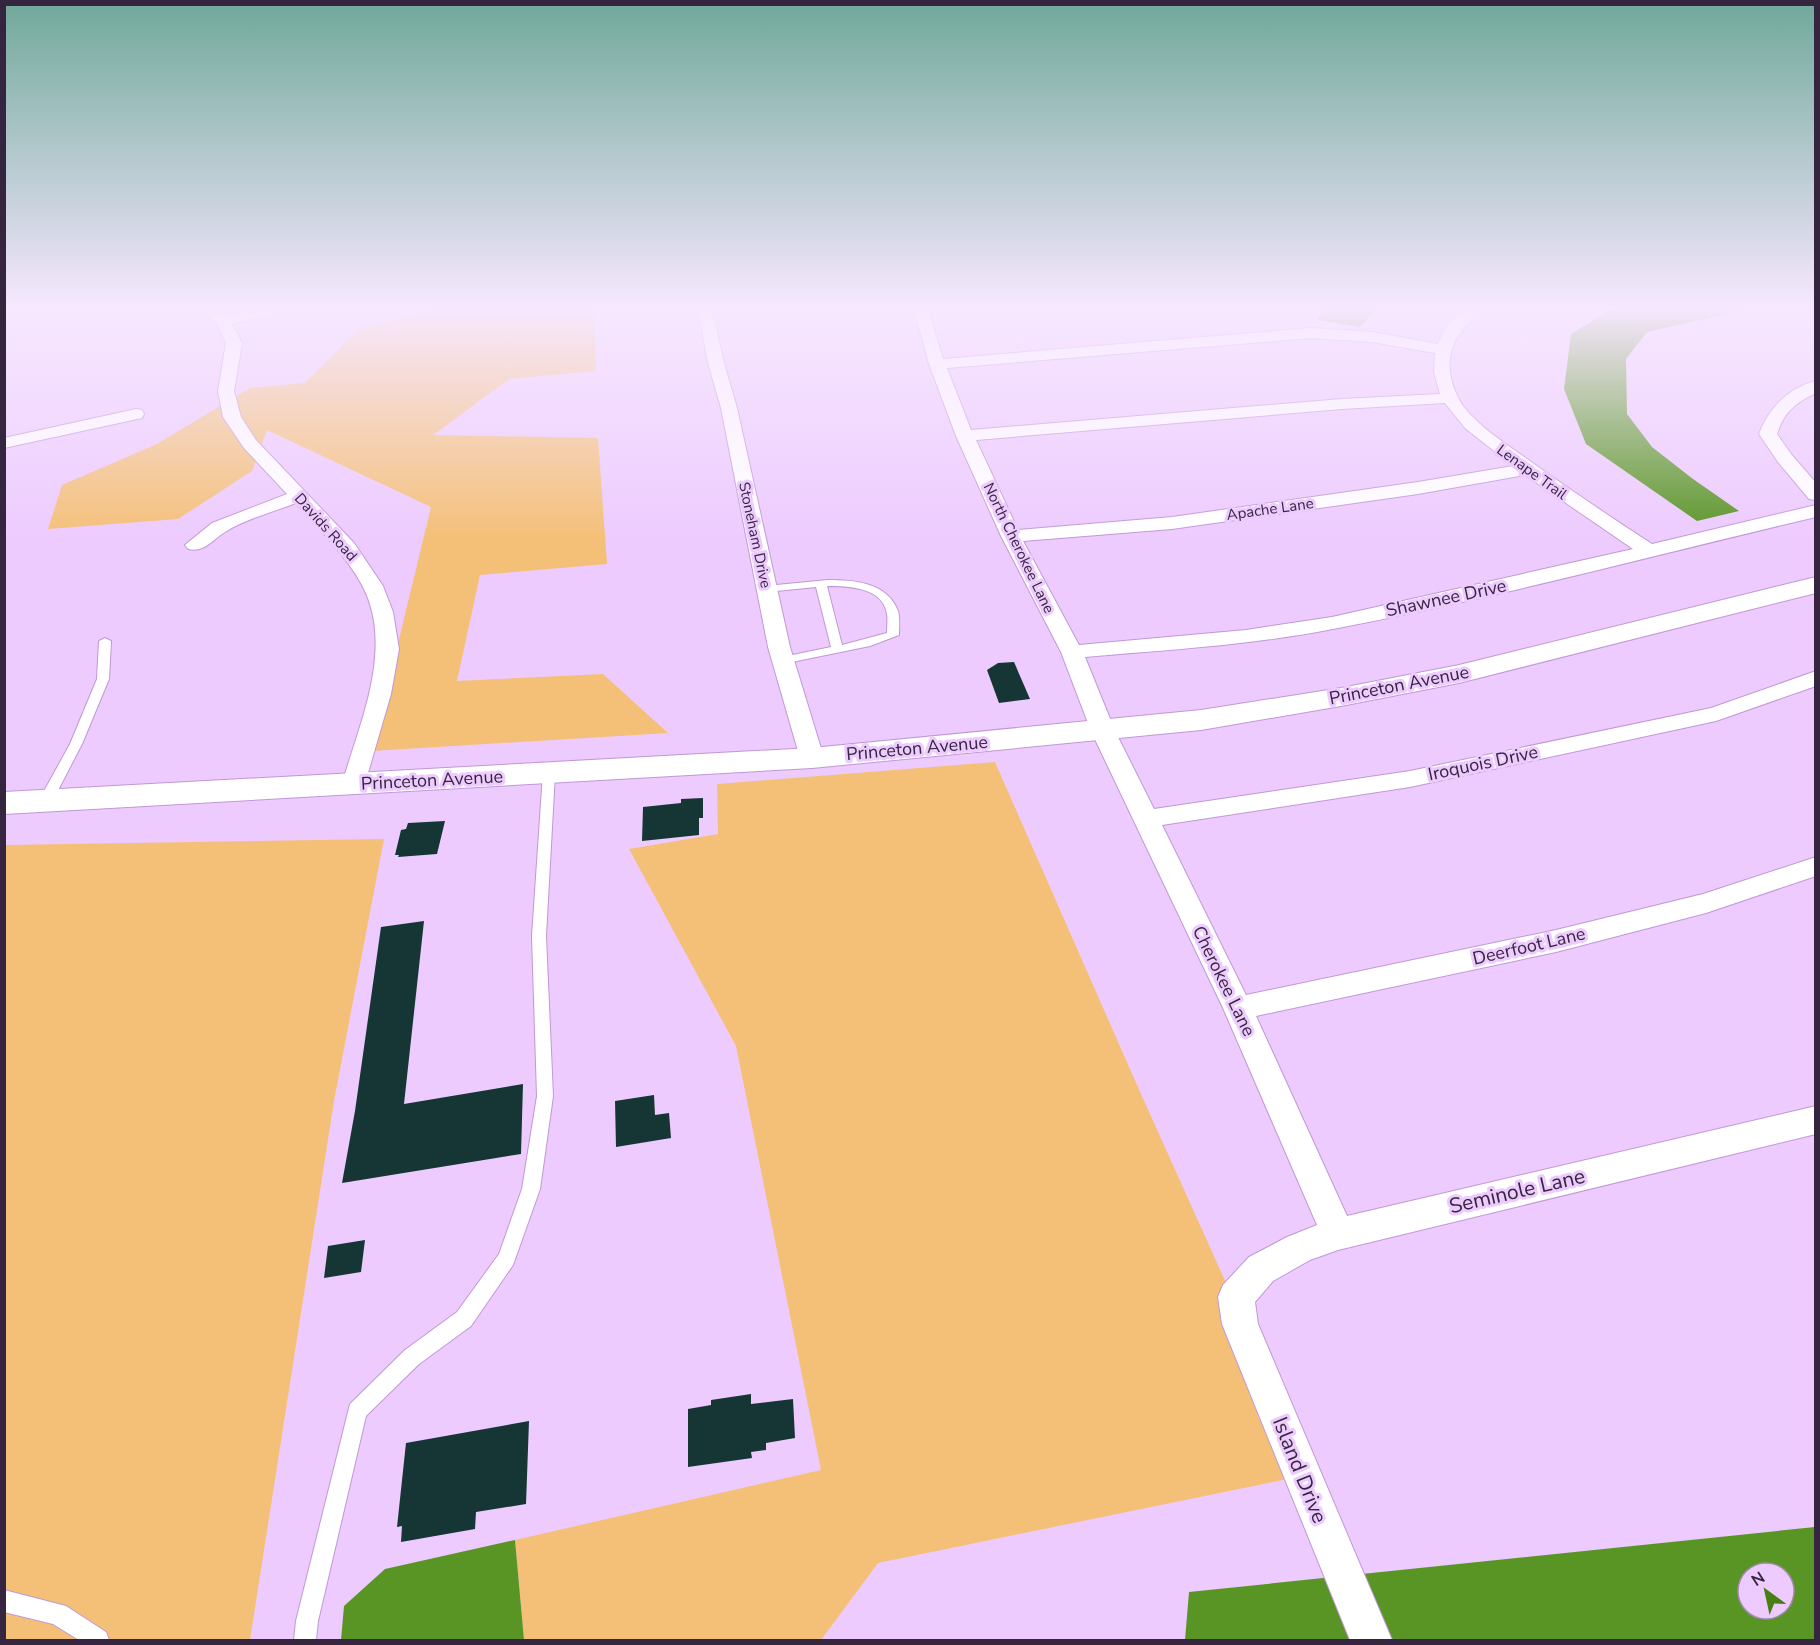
<svg xmlns="http://www.w3.org/2000/svg" width="1820" height="1645" font-family="'Nunito Sans',sans-serif">
<style>
.green{fill:#f4c078}
.water{fill:#599525;fill-rule:evenodd}
.building{fill:#153635}
.lines{fill:none;stroke-linecap:round;stroke-linejoin:round}
.lane-casing{stroke:#c098d5;stroke-width:2}
.street-casing{stroke:#c098d5;stroke-width:2}
.secondary-casing{stroke:#c098d5;stroke-width:2}
.lane{fill:#fff;fill-rule:evenodd}
.street{fill:#fff;fill-rule:evenodd}
.secondary{fill:#fff;fill-rule:evenodd}
.labels{text-anchor:middle;stroke-width:6;stroke-linejoin:round;paint-order:stroke}
.far-street-label{font-size:15px;fill:#36253e;stroke:#edcbfe}
.street-label{font-size:18px;fill:#36253e;stroke:#edcbfe}
.near-street-label{font-size:21px;fill:#36253e;stroke:#edcbfe}
</style>
<rect width="100%" height="100%" fill="#edcbfe"/>
<g class="green">
<polygon points="437,309 594,309 596,371 509,379 433,435 598,438 607,564 480,575 457,681 603,674 668,733 372,751 431,507 267,430 252,471 178,519 48,529 62,485 157,444 250,388 305,383 360,328"/>
<polygon points="995,762 1137,1085 1312,1474 878,1563 821,1640 524,1640 515,1540 821,1470 736,1046 629,849 718,834 717,784"/>
<polygon points="384,839 334,1101 250,1640 5,1640 5,845"/>
</g>
<g class="water">
<polygon points="1323,309 1377,309 1360,327 1318,320"/>
<polygon points="1612,309 1749,309 1647,332 1626,359 1627,414 1652,447 1693,479 1739,511 1697,521 1586,444 1564,389 1571,334"/>
<path d="M1815,1527V1640H1185L1189,1592ZM1748,1573H1784V1609H1748Z"/>
<polygon points="515,1540 524,1640 341,1640 344,1606 385,1569"/>
</g>
<g class="building">
<polygon points="1014,662 1030,699 999,703 987,670 998,663"/>
<polygon points="703,798 703,818 699,818 699,835 642,841 643,807 681,803 681,799"/>
<polygon points="445,821 437,854 398,857 399,855 395,855 401,830 406,829 408,823"/>
<polygon points="424,921 404,1104 523,1084 521,1154 342,1183 355,1111 381,927"/>
<polygon points="654,1095 655,1115 669,1113 671,1138 616,1147 615,1101"/>
<polygon points="365,1240 361,1272 324,1278 328,1246"/>
<polygon points="751,1394 751,1404 793,1399 795,1438 766,1443 766,1450 751,1452 752,1458 688,1467 688,1409 711,1405 711,1400"/>
<polygon points="529,1421 526,1504 476,1512 475,1529 401,1542 402,1526 397,1527 406,1443"/>
</g>
<g class="lines">
<defs>
<g id="lane">
<path d="M828,580C854,580 887,582 898,611C900,618 899,628 899,635L870,646L782,664L778,662L776,660L778,658L831,647L816,587L766,592L761,589L766,586ZM827,586C848,586 883,587 887,614C888,620 887,627 887,633L842,645Z"/>
<polygon points="105,638 111,641 109,679 82,744 52,802 50,805 40,805 38,802 70,744 97,679 99,641"/>
<polygon points="549,769 555,773 546,936 553,1096 540,1189 513,1265 471,1326 419,1364 366,1416 318,1621 316,1640 294,1640 296,1621 350,1404 405,1350 457,1312 499,1254 522,1189 537,1096 532,936 543,773"/>
<polygon points="4,1590 66,1606 106,1632 109,1640 79,1640 53,1624 4,1612"/>
</g>
<g id="street">
<path d="M200,309H216L226,317L257,309H284L282,312L232,324L242,343L234,391L241,417L256,440L354,543L383,586L393,612L399,649L391,694L363,790L354,792L345,790L342,784C360,722 395,647 362,585C345,554 319,529 296,503C273,512 245,519 225,532C212,540 204,553 188,549L185,545L212,523L287,494L244,448L223,417L218,391L226,343L217,324Z"/>
<polygon points="698,309 712,309 724,363 737,408 790,647 824,758 821,764 812,766 803,764 800,758 768,647 721,408 708,363"/>
<path d="M914,309H928L943,359L1311,328L1372,332L1438,344C1442,333 1453,312 1466,309C1470,308 1477,309 1481,309C1468,326 1453,335 1450,358C1448,375 1454,392 1463,406C1480,428 1505,443 1527,459C1568,488 1610,517 1652,544L1816,505V517C1655,555 1496,598 1333,629C1252,645 1168,650 1085,657L1115,731L1154,809L1410,771L1711,708L1816,671V686L1716,721L1410,787L1162,825L1246,995L1556,930L1703,894L1816,857V876L1706,913L1556,952L1256,1016L1347,1216L1816,1106V1134L1338,1250L1310,1260L1273,1281L1255,1302L1258,1324L1392,1640H1350L1222,1324L1218,1297L1223,1285L1249,1257L1287,1237L1317,1225L1223,1008L1091,731L1061,652L1001,536L956,436L929,364ZM1311,338L1372,342L1435,353L1434,372L1440,394L1342,399L971,430L947,368ZM1445,403L1465,428L1513,466L1418,482L1172,517L1018,530L976,440L1342,409ZM1525,475L1633,549L1332,617L1246,630L1079,645L1023,541L1172,529L1418,494Z"/>
<path d="M1816,381V393C1795,403 1784,412 1777,434L1791,454L1816,483V500L1809,499L1778,462L1759,434C1769,408 1788,388 1816,381Z"/>
<polygon points="136,409 142,410 144,414 142,418 4,448 4,438"/>
</g>
<polygon id="secondary" points="1816,577 1816,593 1459,683 1341,706 1201,730 812,768 4,814 4,792 812,748 1201,710 1341,688 1459,665"/>
</defs>
<use href="#lane" class="lane-casing"/>
<use href="#street" class="street-casing"/>
<use href="#secondary" class="secondary-casing"/>
<use href="#lane" class="lane"/>
<use href="#street" class="street"/>
<use href="#secondary" class="secondary"/>
</g>
<linearGradient id="sky" x2="0" y2="1"><stop stop-color="#6fa89a"/><stop offset="0.57" stop-color="#f7e8ff"/><stop offset="1" stop-color="#f7e8ff" stop-opacity="0"/></linearGradient>
<rect width="1820" height="540" fill="url(#sky)"/>
<g class="labels">
<g class="far-street-label">
<text transform="translate(1532 472) rotate(36)" y="5">Lenape Trail</text>
<text transform="translate(1270 509) rotate(-8)" y="5">Apache Lane</text>
<text transform="translate(326 527) rotate(48)" y="5">Davids Road</text>
<text transform="translate(755 535) rotate(78)" y="5">Stoneham Drive</text>
<text transform="translate(1019 548) rotate(64)" y="5">North Cherokee Lane</text>
</g>
<g class="street-label">
<text transform="translate(1446 598) rotate(-12)" y="6">Shawnee Drive</text>
<text transform="translate(1399 685) rotate(-11)" y="6">Princeton Avenue</text>
<text transform="translate(917 748) rotate(-5)" y="6">Princeton Avenue</text>
<text transform="translate(1483 763) rotate(-12)" y="6">Iroquois Drive</text>
<text transform="translate(432 780) rotate(-3)" y="6">Princeton Avenue</text>
<text transform="translate(1529 946) rotate(-13)" y="6">Deerfoot Lane</text>
<text transform="translate(1224 981) rotate(64)" y="6">Cherokee Lane</text>
</g>
<g class="near-street-label">
<text transform="translate(1517 1191) rotate(-13)" y="7">Seminole Lane</text>
<text transform="translate(1300 1470) rotate(68)" y="7">Island Drive</text>
</g>
</g>
<rect width="1820" height="1645" fill="none" stroke="#36253e" stroke-width="12"/>
<g transform="translate(1766 1591) rotate(327)"><circle r="28" fill="#edcbfe" stroke="#a489b1" stroke-width="1.5"/>
<path d="M0-4.5L10 22L0 15L-10 22Z" fill="#487f15"/>
<text y="-9" font-size="16" font-weight="bold" text-anchor="middle" fill="#36253e">N</text>
</g>
</svg>
